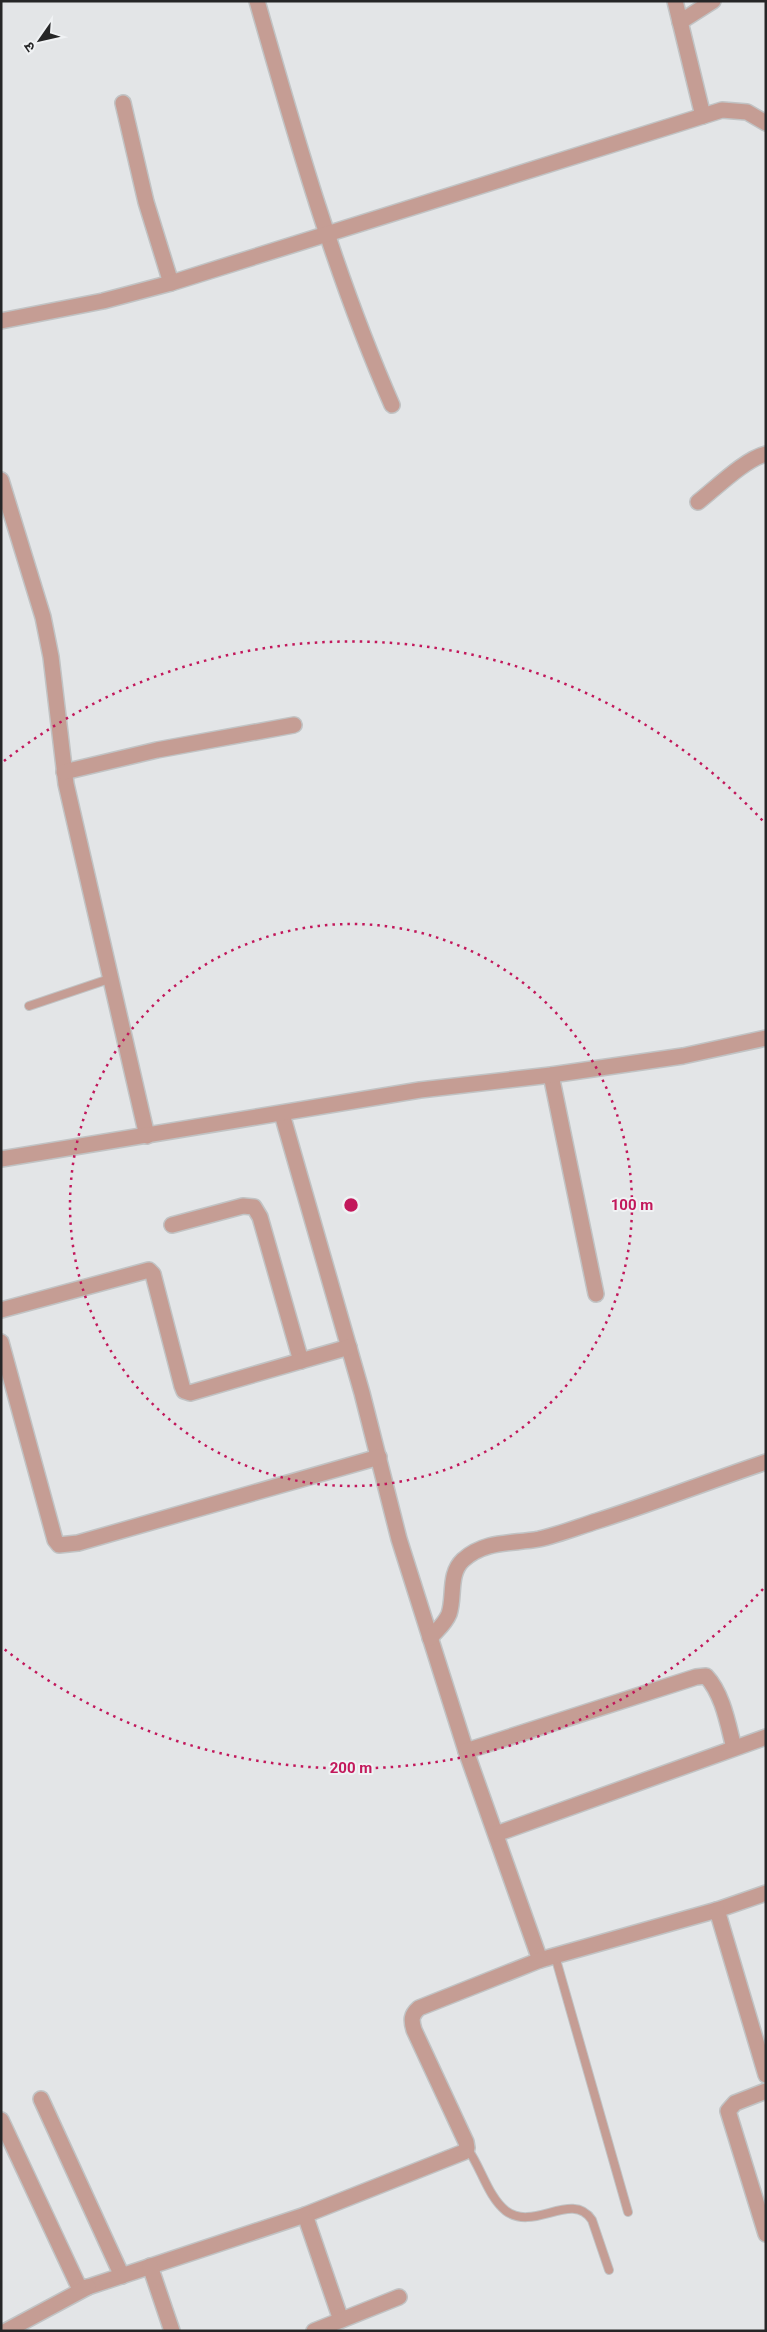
<svg xmlns="http://www.w3.org/2000/svg" width="767" height="2332" font-family="Roboto,'Noto Sans Devanagari',sans-serif">
<style>
.lines{fill:none;stroke-linecap:round;stroke-linejoin:round}
.lane-casing{stroke:#c1c3c4;stroke-width:10}
.street-casing{stroke:#c1c3c4;stroke-width:18}
.lane{stroke:#c59d94;stroke-width:8}
.street{stroke:#c59d94;stroke-width:15}
.ring{fill:none;stroke:#c2185b;stroke-width:2.5;stroke-dasharray:2.5 5}
.centre{fill:#c2185b;stroke:#f0f2f4;stroke-width:2.5}
.ring-label{font-size:15px;text-anchor:middle;font-weight:bold;fill:#c2185b;stroke:#f0f2f4;stroke-width:4;stroke-linejoin:round;paint-order:stroke}
</style>
<rect width="100%" height="100%" fill="#e3e5e7"/>
<g class="lines">
<defs>
<g id="lane">
<polyline points="29,1006 112,978"/>
<polyline points="555,1956 628,2212"/>
<path d="M467,2148C481,2167 488,2197 506,2211C534,2232 572,2190 592,2220L609,2270"/>
</g>
<g id="street">
<path d="M257,1C296,138 335,275 392,405"/>
<polyline points="675,1 703,116"/>
<polyline points="680,22 713,1"/>
<polyline points="123,103 146,202 171,283"/>
<polyline points="1,321 103,301 171,283 722,110 747,112 766,123"/>
<polyline points="1,480 43,617 51,657 66,784 147,1136"/>
<path d="M698,502C716,488 745,459 766,454"/>
<polyline points="64,772 157,750 294,725"/>
<polyline points="551,1075 596,1294"/>
<polyline points="282,1114 362,1393 399,1539 466,1751 540,1960 717,1910 766,1893"/>
<polyline points="1,1159 420,1090 551,1075 683,1056 766,1038"/>
<polyline points="172,1225 243,1206 254,1207 260,1217 301,1361"/>
<polyline points="1,1310 149,1270 153,1274 182,1386 184,1391 190,1393 349,1347"/>
<polyline points="1,1342 55,1540 59,1545 78,1543 379,1457"/>
<path d="M430,1638C437,1630 445,1624 449,1614C455,1597 448,1574 463,1560C485,1540 512,1544 539,1539C558,1535 578,1527 597,1521C654,1503 709,1481 766,1462"/>
<path d="M466,1751L696,1677L706,1676C723,1694 728,1725 734,1748"/>
<polyline points="496,1834 766,1737"/>
<polyline points="717,1910 766,2075"/>
<polyline points="766,2091 735,2103 728,2111 766,2234"/>
<polyline points="41,2099 122,2276"/>
<path d="M1,2120L78,2285L81,2288L88,2287L305,2215L464,2152L467,2148L466,2142L414,2030C411,2020 411,2015 419,2008L540,1960"/>
<polyline points="305,2215 341,2320"/>
<polyline points="150,2266 172,2331"/>
<polyline points="6,2331 88,2287"/>
<polyline points="314,2331 399,2297"/>
</g>
</defs>
<use href="#lane" class="lane-casing"/>
<use href="#street" class="street-casing"/>
<use href="#lane" class="lane"/>
<use href="#street" class="street"/>
</g>
<g class="ring">
<circle cx="351" cy="1205" r="281"/>
<path d="M763 1589A563 563 0 0 1 4 1649M4 761A563 563 0 0 1 763 821"/>
</g>
<circle cx="351" cy="1205" r="8" class="centre"/>
<g class="ring-label">
<text x="632" y="1210">100 m</text>
<text x="351" y="1773">200 m</text>
</g>
<rect width="767" height="2332" fill="none" stroke="#262627" stroke-width="5"/>
<g transform="translate(40 40) rotate(236)" stroke="#f0f2f4" stroke-width="4" paint-order="stroke">
<path d="M0-4L9 19L0 12L-9 19Z" fill="#262627"/>
<text y="-8" font-size="14" font-weight="bold" text-anchor="middle" fill="#262627">उ</text>
</g>
</svg>
